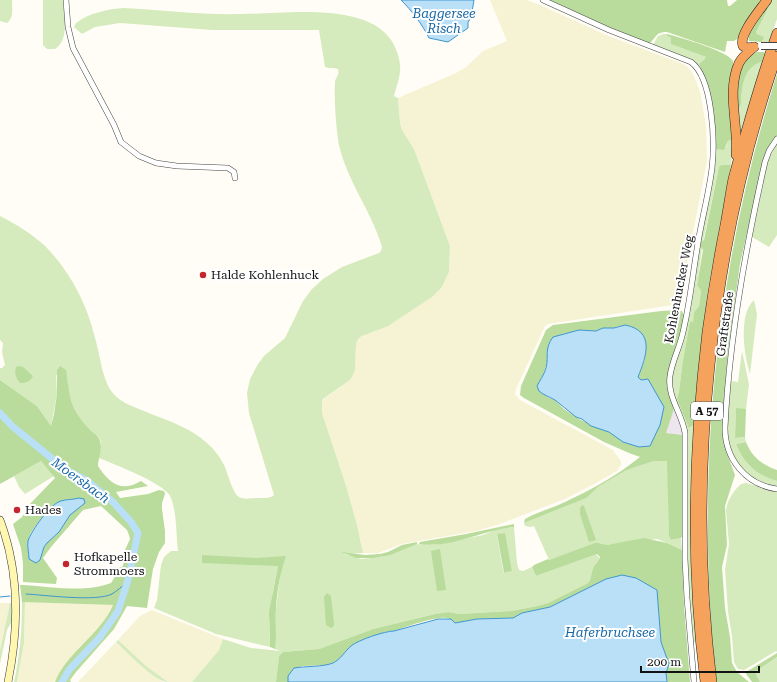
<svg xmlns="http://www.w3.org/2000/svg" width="777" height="682" font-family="'Roboto Serif',serif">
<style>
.industrial{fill:#eee6ef}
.farmland{fill:#f6f3d4}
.green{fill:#d5ebbd;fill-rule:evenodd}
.forest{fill:#b9dc9c;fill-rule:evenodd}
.water{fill:#b9e0f7;stroke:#3f96cf}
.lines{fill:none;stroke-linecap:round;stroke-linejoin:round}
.stream{stroke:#3f96cf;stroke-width:1}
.river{stroke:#b9e0f7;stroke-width:7}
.minor-casing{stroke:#444;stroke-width:6}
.secondary-casing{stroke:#333;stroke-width:8}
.motorway-casing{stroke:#222;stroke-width:10}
.minor{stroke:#fff;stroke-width:5}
.secondary{stroke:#fff6b0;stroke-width:7}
.motorway{stroke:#f5a25d;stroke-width:9}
.tertiary-bridge-casing{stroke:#444;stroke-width:8;stroke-linecap:butt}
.tertiary-bridge{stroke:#fff;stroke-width:6}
.poi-dot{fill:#c4262e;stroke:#fff;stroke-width:1.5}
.labels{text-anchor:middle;stroke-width:4;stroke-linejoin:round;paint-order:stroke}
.shield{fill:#fff;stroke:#585858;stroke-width:1}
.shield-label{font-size:11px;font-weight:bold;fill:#111}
.poi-label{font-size:12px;fill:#111;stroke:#fff;text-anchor:start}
.street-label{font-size:12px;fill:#111;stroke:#fff}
.water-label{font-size:13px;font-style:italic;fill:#1768a6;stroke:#fff}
</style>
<rect width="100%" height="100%" fill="#fffdf5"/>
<polygon class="industrial" points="674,407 681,425 683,435 666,433"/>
<g class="farmland">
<polygon points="490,0 527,0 540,5 606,35 683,64 688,67 693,74 700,91 706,125 707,161 679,304 548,324 545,326 516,389 515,394 520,400 613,450 621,461 621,465 617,471 596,483 565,499 497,525 476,531 402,544 378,553 363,553 357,525 322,413 322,405 324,399 350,380 355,370 356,344 358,339 442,287 445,281 449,272 450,246 414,149 402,130 400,123 398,98 456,73 466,67 483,51 507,41"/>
<polygon points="25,602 113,605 104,621 68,661 55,682 17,682 24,643"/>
<polygon points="0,603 10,603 0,650"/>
<polygon points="152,610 223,639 219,650 192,682 168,682 146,666 118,640 140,616"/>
<polygon points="116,642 145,669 163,682 78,682"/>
</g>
<g class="green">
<path d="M0,0H12C12,8 14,18 7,23L0,21Z"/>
<path d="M43,0H63C64,16 70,39 55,49H47L43,45Z"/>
<polygon points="769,0 777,0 777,19 769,42 762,42 763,37 757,34 756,32 769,4"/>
<path d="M124,8C163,10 201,15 240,14C284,14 372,0 394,45C398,53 401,63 400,72C399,80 396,88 394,96L398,98L400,123L402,130L414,149L450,246L449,272L442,287L432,297L388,326L362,336L358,339L356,344L355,370L353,375L350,380L323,399L322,405V413L346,486L357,525L363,553L344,554L361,559L381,557L414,544L431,545L439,544L483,535L498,529L514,527L517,563L519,570L523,571L532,567L536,576L596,554L600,559L588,583L548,603L537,606L511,611L459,614L448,612L435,614L373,629L319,649L283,652L279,656L276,682H192L219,650L223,639L251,648L280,651L275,649L276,610L278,591L281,569L285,557L278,566L273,590L269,621L270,647L216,634L154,608L157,600L161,565L164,557L171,551H178C176,535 177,510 170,496C164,483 113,464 99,458C99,453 102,447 101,442C98,435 93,433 88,429C75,414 68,398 67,378L56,375L57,394L51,426L37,406L0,380V368H2L5,365L2,352L3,343L0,340V216C16,224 32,234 45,246C70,271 87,304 95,338C100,354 102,379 112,392C121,404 138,408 151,414C170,421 192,429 207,443C214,449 220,457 224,465C228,473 232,492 239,497C244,500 252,498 257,498C263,498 270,499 274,495L249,413L247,393L250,379L258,364L264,356L285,338L303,301L312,289L323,279L342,267L379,253L381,251L382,247C372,212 347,181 339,145C336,129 334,100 335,83C335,77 340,76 338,69C333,67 329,69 325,67L319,30H212L120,23L95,27L82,34L74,27L76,23C89,13 108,9 124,8ZM504,533L512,571L504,573L503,571L497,535Z"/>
<polygon points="663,34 667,34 667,36 671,38 672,44 706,57 706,59 699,64 699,67 693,61 653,45 658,36"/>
<path d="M762,62L738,146L737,107H740L741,104C742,87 743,67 762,62Z"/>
<polygon points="733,139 731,165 721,165 719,167 703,242 697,285 701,291 699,306 694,312 693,322 690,321 683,360 679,391 677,399 690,428 694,425 692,471 693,603 696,642 692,643 687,552 687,433 673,393 672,383 673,368 683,339 715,149 726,147 728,141"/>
<polygon points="777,143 777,235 769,247 752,237 767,165 770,156"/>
<path d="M754,300L757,314L750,374C744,356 738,314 754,300Z"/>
<path d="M742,351L749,384L746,409H736L735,438L745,437L746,442L736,444C744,464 756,475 777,481V487C754,482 734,467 729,443C724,424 729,401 731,381L738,382Z"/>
<polygon points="41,461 54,476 25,494 19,487 14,476"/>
<polygon points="654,461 668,461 669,536 671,540 681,538 682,550 667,543 657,539 607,545 599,543 549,560 534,526 531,527 525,526 524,523 585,498 598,487 625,471 644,463"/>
<path d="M746,483L777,491V652L776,651L744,670L738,669L734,662L732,636L728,612L725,570L729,544L726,511C727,501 733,491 741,484Z"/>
<path d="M22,602H25L24,643L17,682H14C20,655 22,630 22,602Z"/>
<polygon points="10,603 13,603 13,619 7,630 0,664 0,650"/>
<path d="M118,640L146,666L168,682C155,682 127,652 116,642Z"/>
<polygon points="777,657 777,682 760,682 755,672"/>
</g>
<g class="forest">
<path d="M548,0H727L728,6H730L737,0H762L740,37L734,41H727L725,52L667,32C655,32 657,37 649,44L622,34Z"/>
<path d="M769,4V6L756,32L757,34L764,37L762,42L749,41C746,31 762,13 769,4Z"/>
<path d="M667,34C681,38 726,50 733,61V139L728,141L724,150L715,149L710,93L699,64L705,59L706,57L671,44V38L667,36Z"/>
<path d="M757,52H765L762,62C743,67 742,87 741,104L740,107H737C737,87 736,61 757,52Z"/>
<path d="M777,74V135L768,148L763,162L740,264L728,351L722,428L725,448L735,475L725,506L727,545L722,567L725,608L730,637L732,663L737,672L749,682H716C695,475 714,272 777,74Z"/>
<polygon points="721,165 731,165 708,290 698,372 694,425 689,428 677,399 679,391 683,360 690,321 693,322 694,312 699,306 701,291 697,285 703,250 700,245 701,242 704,240 719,167"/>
<path d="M678,310L682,311L684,315L669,393L674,407L673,412L666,433L683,435V535L681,538L671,540L669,536L667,461H654L635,467L625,471L598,487L586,498L524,523L525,519C538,512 552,508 565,502C591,490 618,475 640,457L629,453L604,442L524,398L520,395L521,386L546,330L553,325L661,311ZM619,326L645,359L638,377L641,380L661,423L656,431V435L628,443L623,441L609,432L579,419L564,409L555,400L549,398L539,391L540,380L543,376L547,362V351L562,334L570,333L579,330L596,331L603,328H614Z"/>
<path d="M19,366L23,367L33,376C30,382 26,383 20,383C16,378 14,374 16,367Z"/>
<path d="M60,366L66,370C70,397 69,406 88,428C92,433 98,434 100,441C103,449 98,458 98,466C109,483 121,493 141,481L148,486L116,492L120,498L148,494L159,490L164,491L165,494L162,503V509L165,531V543L159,552L153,569L147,608L127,606L114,629L76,672L70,680L71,682H55C67,652 100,635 113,605L22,602L20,585H24C54,587 83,593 111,583L116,575L115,570L123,566L125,550L130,539L129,535L127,530L101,506L83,510L51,547L43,558L57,578L56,584L23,582V563L21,548L13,524L22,517L24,514L28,511L27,507L55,478L41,461L0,484V380L37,406L51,426L54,414L57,394V370ZM79,498L82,506C67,513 68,521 59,532C51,541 45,540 42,554L28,551C27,545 28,538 31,533C35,525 53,503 61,501C67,499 72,500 79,498Z"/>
<polygon points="736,408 746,409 745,437 735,438"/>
<path d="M746,442C752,457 762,465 777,470V481C756,475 744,464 736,444Z"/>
<polygon points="582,505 584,506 596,540 589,542 580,514 580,508"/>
<path d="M514,524V527C482,530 451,549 419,544L420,542L466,534Z"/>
<polygon points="505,533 512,571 504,573 497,534"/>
<path d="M644,538L667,543L682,550L684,606L690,682H667L666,673L669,664L661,642L657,590L636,578L606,579L550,607L522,613L513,618L477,619L455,623C453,620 450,619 447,618C435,616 406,627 394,631H388L379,635L371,636L335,662L326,665L302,666L288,676V682H276L279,656L283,652L319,649L373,629L435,614L448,612L459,614L511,611L537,606L548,603L588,583C591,579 591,575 593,569C594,565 599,562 600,557L597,554L594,555L536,576L532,567L534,565L548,559L549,560L595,543H599L607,545Z"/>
<polygon points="417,542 417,544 390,555 374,558 356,558 341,552 365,555 380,554 388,552 402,545"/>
<polygon points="440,549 446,590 437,591 431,551"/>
<path d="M202,555L256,558L286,556C280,573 277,591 276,608C275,622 277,635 275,649L270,647L269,612L278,566L202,563Z"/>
<polygon points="327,593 331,596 334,624 334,626 331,628 326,625 324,597"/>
<polygon points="777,653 777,657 755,672 760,682 752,682 746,674 746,672"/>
</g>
<g class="water">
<path d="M401,0H474L471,18L468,22V28L448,42L429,38C422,24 412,11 401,0Z"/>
<path d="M625,325C656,331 646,357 638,377L641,380L648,379L664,407L660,425L650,446L639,447L623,442L609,432L591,426L582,419L576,417L555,400L543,394L539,391L537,386C540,380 544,375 546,368C549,356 544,349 553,337L579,330L596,331L603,328H614Z"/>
<path d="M79,498L84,499L85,503L70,515L59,532L47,543L44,547L40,560L36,563L29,559C29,553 27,547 28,541C31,531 51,503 61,501C67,499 72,500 79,498Z"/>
<path d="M622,575L636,578L657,590L661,642L669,664L666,673L667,682H288V676L294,668C306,666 323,667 333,663C341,659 345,651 351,646C358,640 385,631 394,631L438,619H451L455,623L477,619L513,618L522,613L550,607L606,579Z"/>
</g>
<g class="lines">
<g class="stream">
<path d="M26,594C45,595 96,602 112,594C117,591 122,586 127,583"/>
<polyline points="0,597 10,596"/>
</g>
<polyline class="river" points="0,413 12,426 65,469 86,480 113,502 131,522 138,533 128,580 118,611 100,637 69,670 62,682"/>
<defs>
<g id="minor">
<polyline points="66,0 68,27 73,48 114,125 121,142 139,156 156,163 177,166 228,168 234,172 235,178"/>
<path d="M543,0L609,30L691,62C713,78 715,142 712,168C709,193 702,218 698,243C693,272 690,303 683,332C680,347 672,361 670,376C667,397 682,413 685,433V559L687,598L694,682"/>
<path d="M777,139L769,151L765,162C745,250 729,339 725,428C725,459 746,485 777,489"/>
</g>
<path id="secondary" d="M0,520C20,573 19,628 8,682"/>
<g id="motorway">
<path d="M754,47L747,48L743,46C738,35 760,10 767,0"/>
<path d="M736,155C739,126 726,92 739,63C742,57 748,52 754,47"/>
<path d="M705,682C690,566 693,448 707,332C712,296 718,260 725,225C728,209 730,194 733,179C746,130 760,81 777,33"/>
<path d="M712,682C687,477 710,251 777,56"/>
</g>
</defs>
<use href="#minor" class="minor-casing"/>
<use href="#secondary" class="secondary-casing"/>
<use href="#motorway" class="motorway-casing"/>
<use href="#minor" class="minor"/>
<use href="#secondary" class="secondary"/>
<use href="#motorway" class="motorway"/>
<defs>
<polyline id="tertiary-bridge" points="761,46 777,46"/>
</defs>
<use href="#tertiary-bridge" class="tertiary-bridge-casing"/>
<use href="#tertiary-bridge" class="tertiary-bridge"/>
</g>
<g class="poi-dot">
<circle cx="203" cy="275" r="4"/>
<circle cx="17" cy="510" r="4"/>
<circle cx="66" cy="564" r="4"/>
</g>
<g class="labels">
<rect class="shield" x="691" y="402" width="32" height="18" rx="3"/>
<g class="shield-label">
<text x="707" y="415">A 57</text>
</g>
<g class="poi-label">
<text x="211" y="279">Halde Kohlenhuck</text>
<text x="25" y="514">Hades</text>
<text x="74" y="561">Hofkapelle<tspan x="74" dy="14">Strommoers</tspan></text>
</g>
<g class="street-label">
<text transform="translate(679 289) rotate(-79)" y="4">Kohlenhucker Weg</text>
<text transform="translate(725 324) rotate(-82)" y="4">Graftstraße</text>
</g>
<g class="water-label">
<text x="444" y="18">Baggersee<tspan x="444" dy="15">Risch</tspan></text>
<text transform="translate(81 480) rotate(36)" y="5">Moersbach</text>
<text x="610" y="637">Haferbruchsee</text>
</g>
</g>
<path d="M641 666v6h118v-6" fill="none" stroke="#111111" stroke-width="2"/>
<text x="647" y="666" font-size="12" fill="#111111" stroke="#ffffff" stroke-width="3" paint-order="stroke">200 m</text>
</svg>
